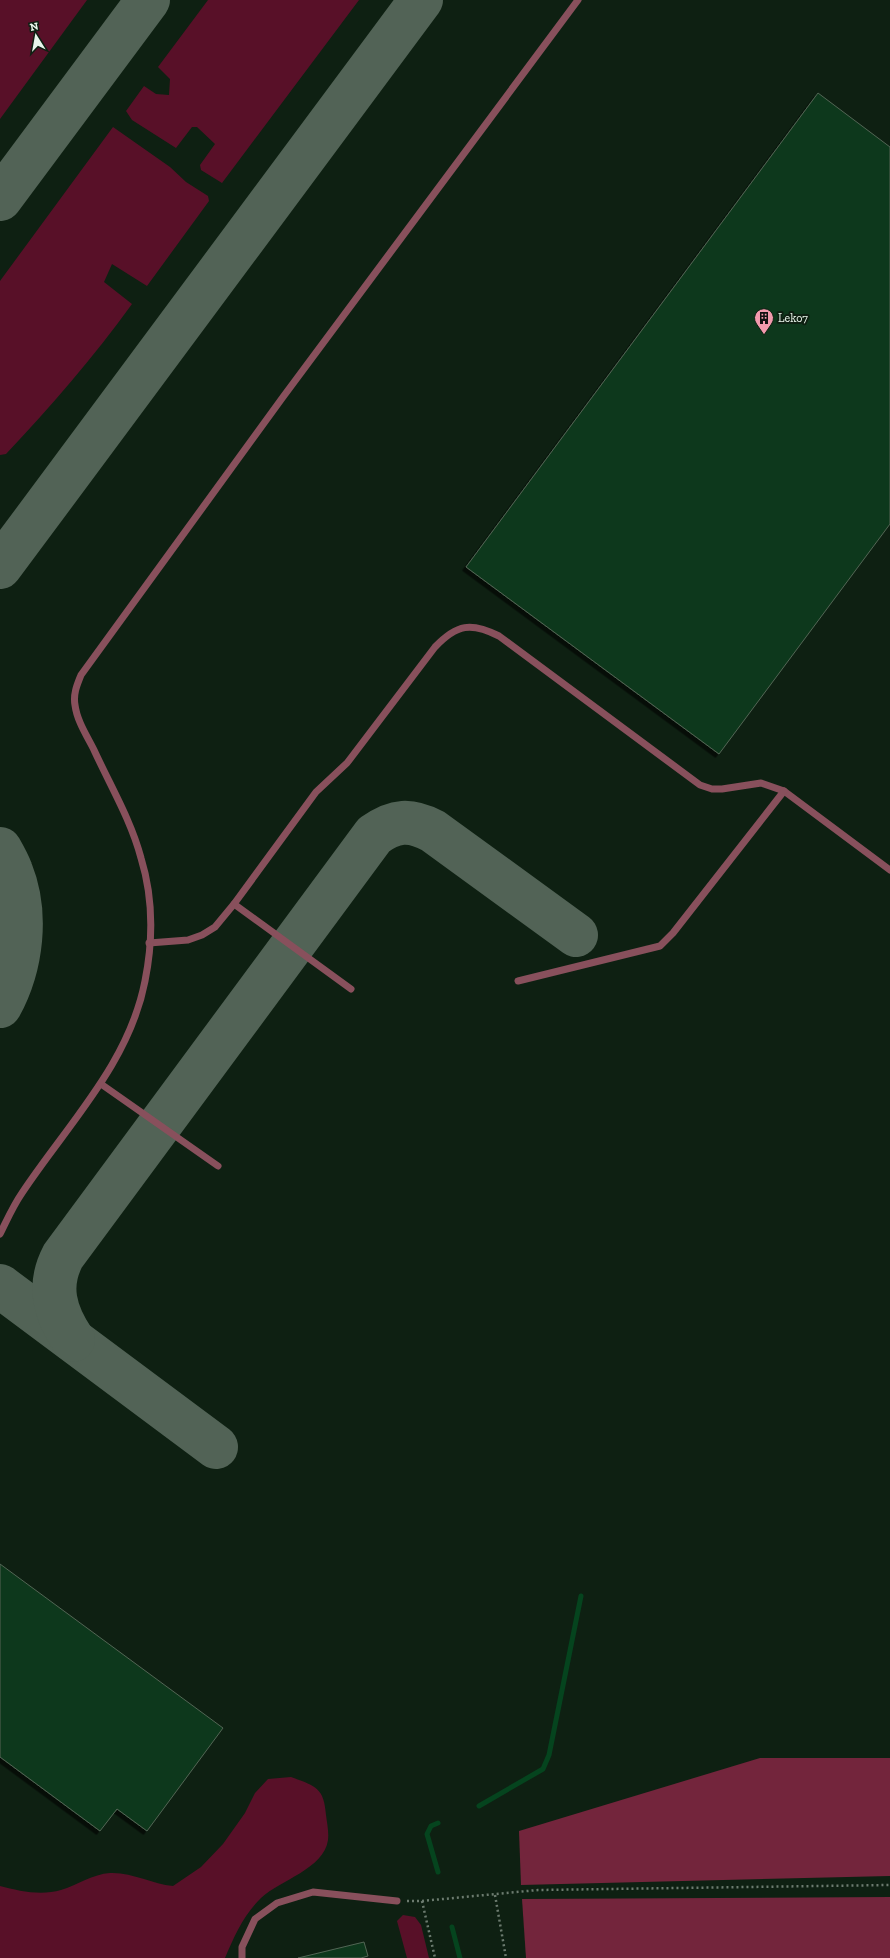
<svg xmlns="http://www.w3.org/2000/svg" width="890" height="1958" font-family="'Zilla Slab',serif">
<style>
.green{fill:#581028}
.forest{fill:#73253c}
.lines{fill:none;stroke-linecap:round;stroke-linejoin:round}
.stream{stroke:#05441e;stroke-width:5}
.taxiway{stroke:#526356;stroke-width:44}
.building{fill:#0f371b;stroke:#526655;filter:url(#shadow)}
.path{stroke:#6c7b6f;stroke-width:2.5;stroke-dasharray:2 3;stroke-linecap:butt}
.lane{stroke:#88505c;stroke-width:7}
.labels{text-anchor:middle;stroke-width:4;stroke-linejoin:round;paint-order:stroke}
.poi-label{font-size:12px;fill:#e9f5eb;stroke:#0e2012;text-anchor:start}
</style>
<defs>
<filter id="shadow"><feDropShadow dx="-3.5" dy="3.5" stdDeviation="0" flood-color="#0009"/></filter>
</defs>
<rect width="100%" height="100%" fill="#0e2012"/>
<g class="green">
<polygon points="0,0 87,0 0,119"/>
<polygon points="208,0 359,0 222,183 201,170 200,165 215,144 197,127 192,127 176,148 132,120 126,111 144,86 156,94 169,95 170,79 158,67"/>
<path d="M113,127L170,167L186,182L208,196L209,201L147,286L112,264L104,282L132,304C93,358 51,406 6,454L0,455V281Z"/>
<path d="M291,1777C315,1786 324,1787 326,1815C327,1823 329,1832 328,1840C324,1869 280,1880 261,1898C243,1916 235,1935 225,1958H0V1886C19,1891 41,1896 61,1890C77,1885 93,1874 110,1873C132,1872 152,1884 173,1886L201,1867L223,1844L245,1813L255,1793L268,1779Z"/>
<polygon points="403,1915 415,1917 421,1925 429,1958 407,1958 397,1921"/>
</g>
<g class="forest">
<polygon points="760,1758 890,1758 890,1876 521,1885 519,1831"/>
<polygon points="890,1897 890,1958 526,1958 522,1899"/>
</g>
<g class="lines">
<g class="stream">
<polyline points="479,1806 543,1769 549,1755 581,1596"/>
<polyline points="438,1872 427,1834 431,1826 438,1823"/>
<polyline points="452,1927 460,1958"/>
</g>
<g class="taxiway">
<polyline points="0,199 148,0"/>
<polyline points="0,567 421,0"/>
<path d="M0,849C4,856 8,863 11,871C28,913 22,966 0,1006"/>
<polyline points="0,1286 216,1447"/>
<path d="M73,1340C55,1313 47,1286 63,1256L374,835C395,820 410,819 433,831L576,935"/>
</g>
</g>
<g class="building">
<polygon points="818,93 890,147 890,524 719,754 466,567"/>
<polygon points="0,1564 223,1728 147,1831 117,1809 100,1831 0,1757"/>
<polygon points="364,1942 368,1956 361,1958 298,1958"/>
</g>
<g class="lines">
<g class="path">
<polyline points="495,1895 506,1958"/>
<polyline points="407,1901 422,1901 538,1890 890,1885"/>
<polyline points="422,1901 435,1958"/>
</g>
<g class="lane">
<polyline points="234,904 351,989"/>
<path d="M149,943L188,940L202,935L215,927L234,904L316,792L347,763L435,647C457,624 471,622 499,636L700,785L712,789H722L761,783L784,791L890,870"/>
<polyline points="518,981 660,946 673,933 784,791"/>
<polyline points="101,1084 218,1166"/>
<path d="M0,1234C7,1220 13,1206 22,1193C67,1125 129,1064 145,981C153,941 153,897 141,858C131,820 110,785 94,750C87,736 77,721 75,705C73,694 77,685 81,675L283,397L578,0"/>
<polyline points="242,1958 242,1947 255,1919 277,1903 313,1892 397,1901"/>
</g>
</g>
<defs>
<symbol id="building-pin" viewBox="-11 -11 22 30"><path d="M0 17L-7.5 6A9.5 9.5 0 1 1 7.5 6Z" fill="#f29aad" stroke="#0e2012"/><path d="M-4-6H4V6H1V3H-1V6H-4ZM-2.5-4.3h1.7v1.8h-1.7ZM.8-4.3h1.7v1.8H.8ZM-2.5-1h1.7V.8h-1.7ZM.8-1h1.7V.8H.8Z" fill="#111"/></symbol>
</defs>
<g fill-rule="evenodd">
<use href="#building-pin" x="753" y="307" width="22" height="30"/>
</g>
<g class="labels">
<g class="poi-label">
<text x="778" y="322">Leko7</text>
</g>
</g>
<g transform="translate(36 36) rotate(349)" stroke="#0e2012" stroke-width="3" paint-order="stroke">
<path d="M0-3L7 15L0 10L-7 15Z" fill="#e9f5eb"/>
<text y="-6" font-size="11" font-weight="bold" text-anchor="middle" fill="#e9f5eb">N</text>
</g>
</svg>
